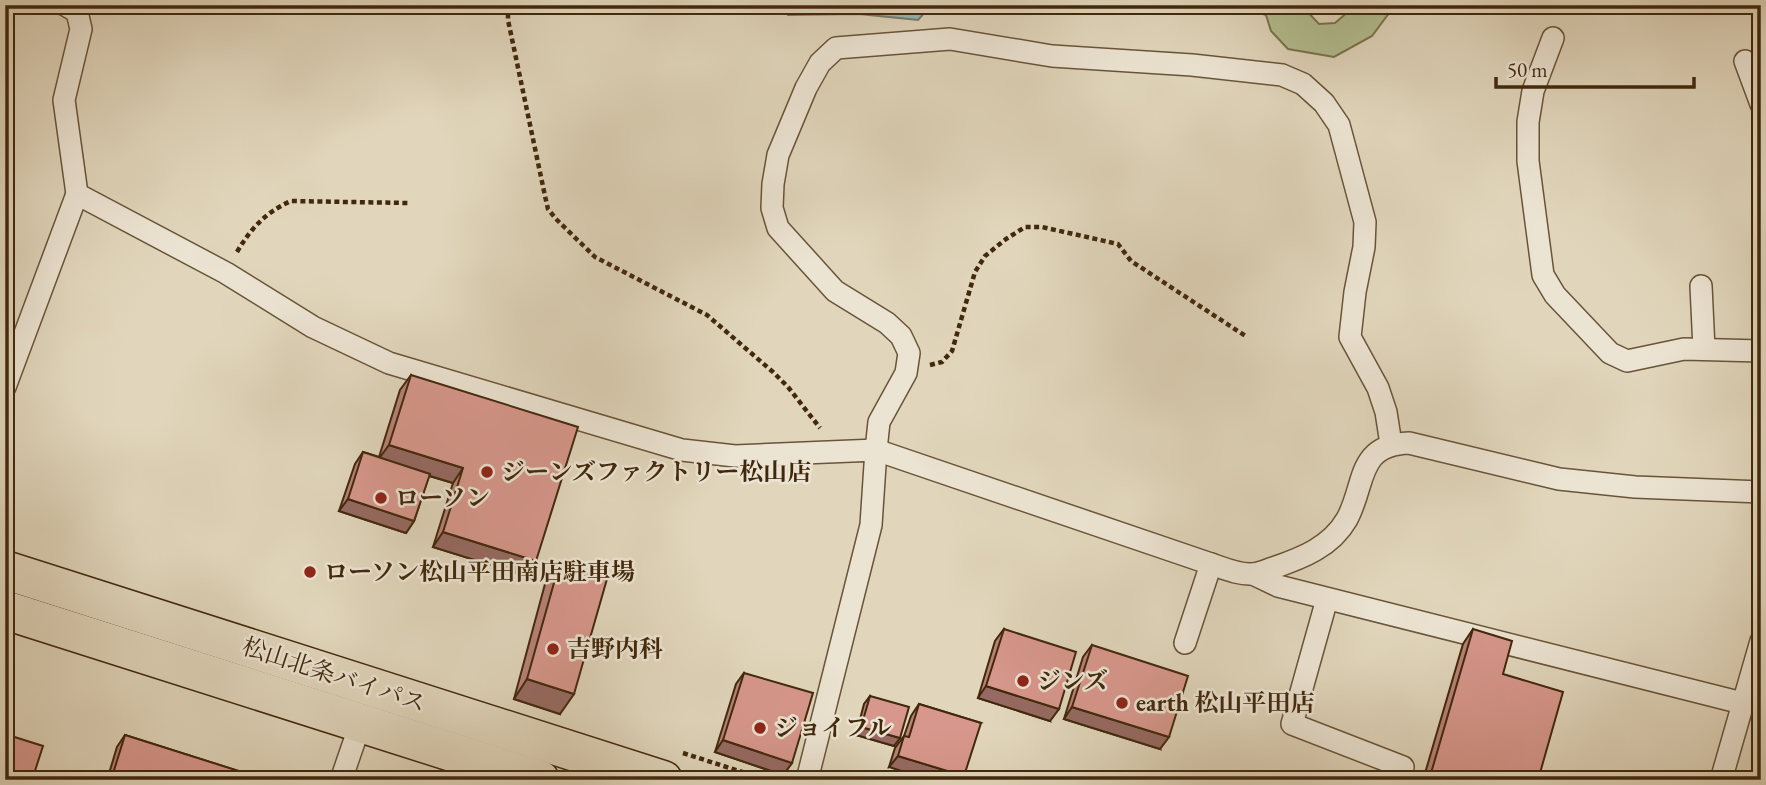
<svg xmlns="http://www.w3.org/2000/svg" width="1766" height="785" font-family="'EB Garamond','Noto Serif JP',serif">
<style>
.green{fill:#b3be91;stroke:#7a734e;stroke-width:2}
.water{fill:#95b8b7;stroke:#737e73;stroke-width:2}
.lines{fill:none;stroke-linecap:round;stroke-linejoin:round}
.shore{stroke:#6b7062;stroke-width:2}
.street-casing{stroke:#695438;stroke-width:24}
.highway-casing{stroke:#41280c;stroke-width:41}
.path{stroke:#41280c;stroke-width:4.5;stroke-dasharray:5 3.5;stroke-linecap:butt}
.street{stroke:#ece4d3;stroke-width:21}
.highway{stroke:#e1d6bc;stroke-width:38}
.wall{fill:#b98278;stroke:#41280c;stroke-width:2}
.shaded-wall{fill:#966a62;stroke:#41280c;stroke-width:2}
.building{fill:#d7978c;stroke:#41280c;stroke-width:2}
.poi-dot{fill:#8f2418;stroke:#ece4d3;stroke-width:2.5}
.labels{text-anchor:middle;stroke-width:5;stroke-linejoin:round;paint-order:stroke}
.poi-label{font-size:24px;font-weight:bold;fill:#41280c;stroke:#ece4d3;text-anchor:start}
.street-label{font-size:24px;fill:#41280c;stroke:#ece4d3}
</style>
<rect width="100%" height="100%" fill="#e1d6bc"/>
<filter id="stains"><feTurbulence type="fractalNoise" baseFrequency=".00286" numOctaves="4"/><feColorMatrix values="0 0 0 0 .2 0 0 0 0 .09 0 0 0 0 .02 0 0 0 .5 -.17"/></filter>
<radialGradient id="worn" r=".72"><stop offset=".6" stop-color="#630" stop-opacity="0"/><stop offset="1" stop-color="#630" stop-opacity=".3"/></radialGradient>
<polygon class="green" points="1237,5 1301,5 1319,24 1335,23 1356,5 1395,5 1372,36 1334,57 1288,49 1271,31 1266,15"/>
<polygon class="water" points="780,5 924,5 928,9 918,20 859,14 788,15 780,7"/>
<g class="lines">
<polyline class="shore" points="788,5 791,8 860,7 914,12 919,5"/>
<defs>
<g id="street">
<polyline points="65,5 77,12 81,29 64,100 77,194 226,273 313,327 389,363 682,450 735,456 876,450 871,525 807,780"/>
<polyline points="1553,38 1533,91 1528,122 1528,161 1543,275 1555,295 1610,353 1627,361 1684,349 1761,351"/>
<polyline points="1745,61 1761,104"/>
<polyline points="1701,286 1704,349"/>
<polyline points="5,387 77,194"/>
<path d="M1391,444L1386,412L1378,388L1350,337L1355,292L1364,247L1365,222L1339,125L1324,103L1303,84L1282,75L1192,65L1052,56L950,39L836,48L820,63L806,88L778,155L773,184L772,208L778,228L835,291L887,323L901,336L909,353L906,373L879,422L876,450L1211,564C1223,568 1239,575 1252,574C1259,574 1267,570 1273,568C1302,558 1331,547 1347,519C1366,484 1356,445 1409,443L1559,479L1635,487L1761,492"/>
<polyline points="1253,574 1278,586 1742,703"/>
<polyline points="1327,599 1292,724 1403,767"/>
<polyline points="1185,643 1211,564"/>
<polyline points="341,780 363,716"/>
<polyline points="1721,780 1761,641"/>
</g>
<g id="highway">
<polyline points="5,570 663,780"/>
<polyline points="5,610 540,780"/>
</g>
</defs>
<use href="#street" class="street-casing"/>
<use href="#highway" class="highway-casing"/>
<g class="path">
<polyline points="508,5 508,20 545,196 548,209 556,219 595,257 707,315 773,372 788,387 820,428"/>
<path d="M237,252C251,228 266,212 291,201L409,203"/>
<polyline points="930,365 942,362 952,351 975,272 985,256 1006,239 1025,227 1042,227 1118,244 1131,261 1247,337"/>
<polyline points="683,753 767,780"/>
</g>
<use href="#street" class="street"/>
<use href="#highway" class="highway"/>
</g>
<g class="wall">
<polygon points="411,375 526,576 433,547 453,483 429,476 414,521 406,533 339,511 355,464 363,452 379,457 400,390"/>
<polygon points="559,565 560,714 514,699 545,584"/>
<polygon points="1004,629 1050,721 978,698 995,641"/>
<polygon points="1473,629 1503,674 1538,780 1423,780 1463,644"/>
<polygon points="1092,645 1160,749 1064,719 1083,657"/>
<polygon points="744,673 792,763 783,775 715,752 736,684"/>
<polygon points="870,696 894,746 856,735 864,704"/>
<polygon points="919,704 981,723 889,767 895,748 904,736 911,716"/>
<polygon points="125,735 267,780 107,780 117,747"/>
</g>
<g class="shaded-wall">
<polygon points="389,445 463,468 453,483 378,460"/>
<polygon points="348,499 414,521 406,533 339,511"/>
<polygon points="443,532 536,561 526,576 433,547"/>
<polygon points="527,679 574,694 560,714 514,699"/>
<polygon points="986,686 1059,709 1050,721 978,698"/>
<polygon points="1072,707 1169,737 1160,749 1064,719"/>
<polygon points="861,727 900,738 894,746 856,735"/>
<polygon points="723,740 792,763 783,775 715,752"/>
<polygon points="898,756 964,776 962,780 929,780 889,767"/>
</g>
<g class="building">
<polygon points="411,375 578,427 536,561 443,532 463,468 389,445"/>
<polygon points="363,452 430,474 414,521 348,499"/>
<polygon points="559,565 607,579 574,694 527,679"/>
<polygon points="1004,629 1076,652 1059,709 986,686"/>
<polygon points="1473,629 1512,641 1503,674 1563,692 1538,780 1429,780"/>
<polygon points="1092,645 1188,676 1169,737 1072,707"/>
<polygon points="744,673 813,693 792,763 723,740"/>
<polygon points="870,696 909,707 900,738 861,727"/>
<polygon points="919,704 981,723 964,776 898,756 904,736 909,737"/>
<polygon points="5,734 43,746 32,780 5,780"/>
<polygon points="125,735 267,780 111,780"/>
</g>
<g class="poi-dot">
<circle cx="487" cy="472" r="7"/>
<circle cx="381" cy="498" r="7"/>
<circle cx="310" cy="572" r="7"/>
<circle cx="553" cy="649" r="7"/>
<circle cx="1023" cy="681" r="7"/>
<circle cx="1122" cy="703" r="7"/>
<circle cx="760" cy="728" r="7"/>
</g>
<g class="labels">
<g class="poi-label">
<text x="501" y="480">ジーンズファクトリー松山店</text>
<text x="395" y="506">ローソン</text>
<text x="324" y="580">ローソン松山平田南店駐車場</text>
<text x="567" y="657">吉野内科</text>
<text x="1037" y="689">ジンズ</text>
<text x="1136" y="711">earth 松山平田店</text>
<text x="774" y="736">ジョイフル</text>
</g>
<g class="street-label">
<text transform="translate(334 675) rotate(18)" y="8">松山北条バイパス</text>
</g>
</g>
<rect width="1766" height="785" fill="none" stroke="#e1d6bc" stroke-width="28"/>
<rect x="7" y="7" width="1752" height="771" fill="none" stroke="#41280c" stroke-width="3.5"/>
<rect x="14" y="14" width="1738" height="757" fill="none" stroke="#41280c" stroke-width="2"/>
<path d="M1496 77v10h198v-10" fill="none" stroke="#41280c" stroke-width="3.5"/>
<text x="1507" y="77" font-size="21" fill="#41280c" stroke="#ece4d3" stroke-width="5" paint-order="stroke">50 m</text>
<rect width="100%" height="100%" filter="url(#stains)"/>
<rect width="100%" height="100%" fill="url(#worn)"/>
</svg>
